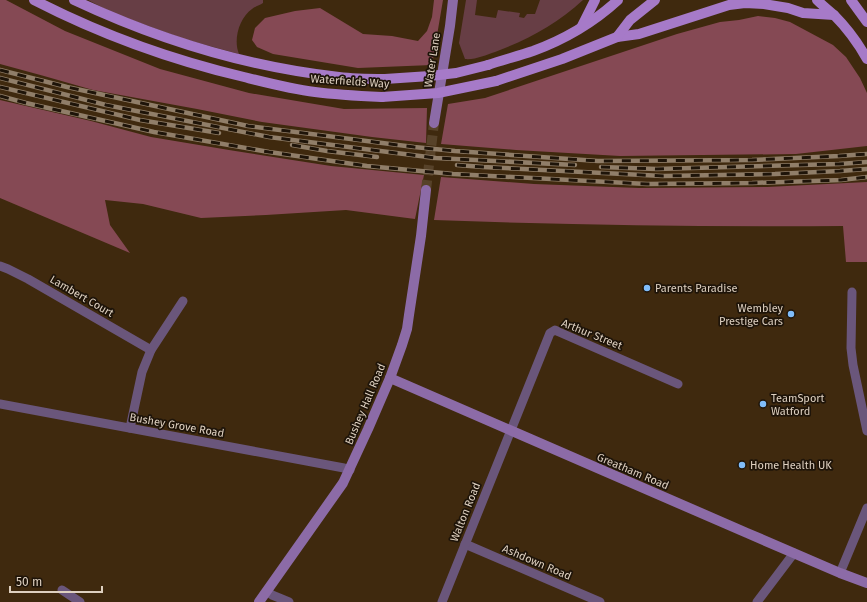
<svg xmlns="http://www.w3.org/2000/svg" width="867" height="602" font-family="'Fira Sans',sans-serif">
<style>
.green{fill:#673e45}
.forest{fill:#854954}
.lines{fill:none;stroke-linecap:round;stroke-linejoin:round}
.secondary-tunnel{stroke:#574229;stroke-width:10;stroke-dasharray:10 5;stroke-linecap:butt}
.street{stroke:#6a567b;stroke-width:9}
.secondary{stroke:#8c6ba7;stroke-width:10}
.primary{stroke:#a67ac8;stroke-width:10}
.rail-casing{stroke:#907e69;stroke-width:4.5}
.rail{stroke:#1e1409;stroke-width:3;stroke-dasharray:9;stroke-linecap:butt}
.primary-bridge{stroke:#a67ac8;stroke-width:10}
.poi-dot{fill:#80bdfa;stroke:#1e1409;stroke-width:1.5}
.labels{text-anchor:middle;stroke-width:3.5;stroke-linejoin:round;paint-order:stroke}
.street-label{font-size:11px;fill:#ded0c0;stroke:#1e1409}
.poi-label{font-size:11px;fill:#ded0c0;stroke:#1e1409;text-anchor:start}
</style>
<rect width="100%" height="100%" fill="#3f290e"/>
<g class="green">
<path d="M88,0H263V3C260,5 256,6 252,9C239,18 233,40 239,54L184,39L113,13Z"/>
<path d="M466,0H477L475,15L496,18L498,10L520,13L519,17L524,18L527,14H535L540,0H583C557,24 527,40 495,52C486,55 475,60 465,59L459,43Z"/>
</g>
<g class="forest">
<polygon points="0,0 6,0 65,31 160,69 249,93 344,109 427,108 426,143 372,137 262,122 197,109 93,90 44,76 0,64"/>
<polygon points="434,0 443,0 432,65 358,68 273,54 257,47 252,40 255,28 265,18 295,11 320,8 363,34 392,36 418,41 427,31 432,17"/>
<polygon points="758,16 775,18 790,22 833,45 846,57 860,78 867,93 867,146 796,154 620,156 516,150 441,144 448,104 485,98 677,34 720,22 739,20"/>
<polygon points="0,100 91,121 151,137 229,150 331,166 424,175 415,219 346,210 266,215 201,218 143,204 105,200 110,225 130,253 0,198"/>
<path d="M441,177L534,184L639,188L767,187L867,182V262H846L843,226C706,227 570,225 434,220Z"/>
</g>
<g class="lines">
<polyline class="secondary-tunnel" points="426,190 434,123"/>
<g class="street">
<polyline points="0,266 8,269 28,279 151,350"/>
<polyline points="852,292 851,348 853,365 867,431"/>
<polyline points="0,404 344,468 350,470"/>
<polyline points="130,428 142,372 151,350 183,301"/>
<polyline points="465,544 600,602"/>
<polyline points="840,573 867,508"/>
<polyline points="62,590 80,602"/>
<polyline points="267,591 272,595 289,602"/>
<polyline points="442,602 550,333 555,330 559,332 678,384"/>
<polyline points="757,602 794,553"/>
</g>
<g class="secondary">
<polyline points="434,123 450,26 453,0"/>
<polyline points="390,378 747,533 840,573 867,583"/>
<polyline points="259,602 343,483 368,429 390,378 402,345 407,329 409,315 421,236 426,190"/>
</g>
<g class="primary">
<path d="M34,0C100,34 172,60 244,77C268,83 291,89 315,92C338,95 360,96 382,97"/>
<path d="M74,0C157,39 248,67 339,77C354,79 370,79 385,79"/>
<path d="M817,0C822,5 828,10 834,15C847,28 858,43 867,59"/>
<polyline points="851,0 867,22"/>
<polyline points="582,26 595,0"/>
<polyline points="617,37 639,34 729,5 745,3 764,4 788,8 803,13 834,15"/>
<path d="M488,65C503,60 518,56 533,51C563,40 594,22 618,0"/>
<polyline points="496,81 562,59 617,37 630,20 655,0"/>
</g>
<defs>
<g id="rail">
<polyline points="0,70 67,87 248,126 414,147 455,151 598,161 752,160 839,156 867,154"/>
<polyline points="0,78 106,105 269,137 436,158 575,165"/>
<polyline points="0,87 140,120 219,133"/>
<polyline points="0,96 26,103 154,132 269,152 367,166 453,174 647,184 752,183 841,180 867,177"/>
<polyline points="292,145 327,151 377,157"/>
<polyline points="457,165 483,167 663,176 775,174 840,171 867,169"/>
<polyline points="601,167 657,169 839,164 867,162"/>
</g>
</defs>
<use href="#rail" class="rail-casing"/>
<use href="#rail" class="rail"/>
<g class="primary-bridge">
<polyline points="385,79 430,76 456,73 488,65"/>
<polyline points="382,97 438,93 496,81"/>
</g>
</g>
<g class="poi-dot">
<circle cx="647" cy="288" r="4"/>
<circle cx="791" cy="314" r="4"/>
<circle cx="763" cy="404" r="4"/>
<circle cx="742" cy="465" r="4"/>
</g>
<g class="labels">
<g class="street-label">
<text transform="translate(432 60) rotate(-81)" y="4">Water Lane</text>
<text transform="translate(350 81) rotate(4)" y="4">Waterfields Way</text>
<text transform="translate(82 296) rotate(30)" y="4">Lambert Court</text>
<text transform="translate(592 334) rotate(22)" y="4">Arthur Street</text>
<text transform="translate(365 404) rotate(-67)" y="4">Bushey Hall Road</text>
<text transform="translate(177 425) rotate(10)" y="4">Bushey Grove Road</text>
<text transform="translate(633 471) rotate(23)" y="4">Greatham Road</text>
<text transform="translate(465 512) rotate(-68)" y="4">Walton Road</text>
<text transform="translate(537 562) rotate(23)" y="4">Ashdown Road</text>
</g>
<g class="poi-label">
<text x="655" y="292">Parents Paradise</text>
<text x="783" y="312" text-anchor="end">Wembley<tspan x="783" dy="13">Prestige Cars</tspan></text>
<text x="771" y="402">TeamSport<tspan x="771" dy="13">Watford</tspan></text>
<text x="750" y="469">Home Health UK</text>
</g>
</g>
<path d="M10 586v6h92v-6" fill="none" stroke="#ded0c0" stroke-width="2"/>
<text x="16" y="586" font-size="12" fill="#ded0c0" stroke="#1e1409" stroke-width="3" paint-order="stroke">50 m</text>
</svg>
